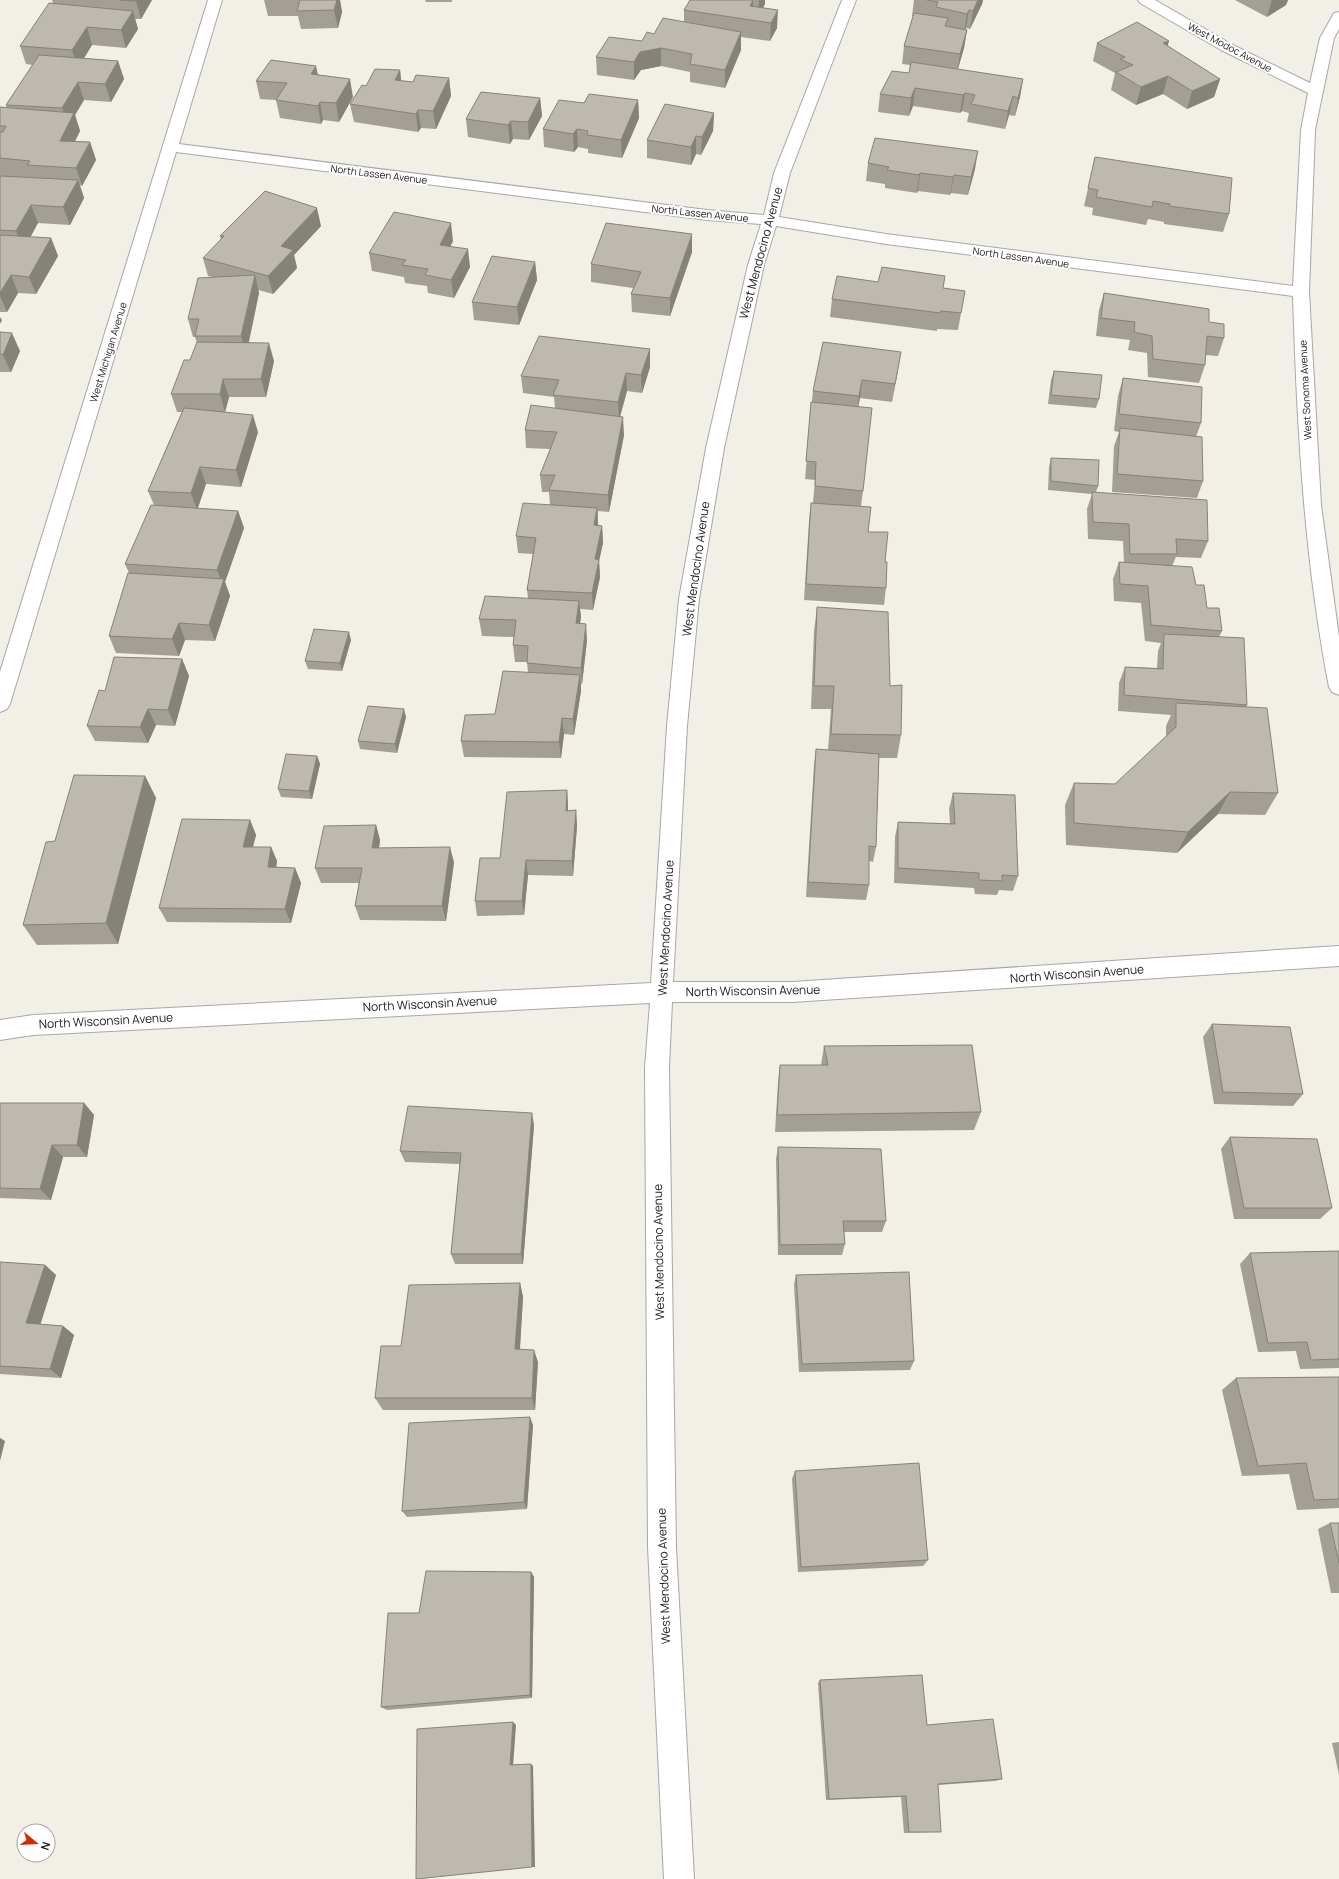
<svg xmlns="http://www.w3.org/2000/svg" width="1339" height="1879" font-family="Manrope,sans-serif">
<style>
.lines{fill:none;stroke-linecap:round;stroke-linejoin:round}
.minor-casing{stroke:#a7a7a7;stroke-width:2}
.minor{fill:#fff;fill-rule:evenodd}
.wall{fill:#a39f96}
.shaded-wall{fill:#85827a}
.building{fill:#beb9ae;stroke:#85827a}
.labels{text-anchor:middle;stroke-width:4;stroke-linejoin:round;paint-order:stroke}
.far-street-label{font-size:10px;fill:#202020;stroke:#fff}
.street-label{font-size:12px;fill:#202020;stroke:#fff}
</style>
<rect width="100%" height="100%" fill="#f1efe6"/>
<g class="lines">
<defs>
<path id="minor" d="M208,0H222L179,144L707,210L764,215L774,173L842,0H856L790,173L779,217L886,234L1293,286L1301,130L1308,93L1221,50L1140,3L1138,0H1155L1231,44L1310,83L1320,38L1334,13L1339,12V29L1334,38L1315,130L1309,292L1321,505L1339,637V695L1332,692L1329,687C1304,558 1297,427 1293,296L886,244L776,226L764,265L724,448L699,599L687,726L673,982H792L1339,946V966L792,1002H672L669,1068L676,1547L694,1879H664L648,1547L645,1068L650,1003L33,1035L0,1040V1020L33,1015L651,983L667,726L679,599L706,448L748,265L761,224L707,220L176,152L10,704L7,709L0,712V672Z"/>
</defs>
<use href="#minor" class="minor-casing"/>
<use href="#minor" class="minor"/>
</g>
<g class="wall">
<polygon points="52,0 152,0 141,19 135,19 138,29 126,48 92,45 84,58 118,61 124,79 111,102 84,100 75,115 80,131 75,141 90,142 96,160 82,186 80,185 84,198 70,225 38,223 30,237 51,238 58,256 36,294 18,293 7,312 0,312 0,126 7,108 6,105 33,65 26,64 20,46 53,3"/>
<polygon points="264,0 340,0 342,12 338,28 301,29 298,16 268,16"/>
<polygon points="425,0 452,0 452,2 426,2"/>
<polygon points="690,0 765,0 765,4 763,7 777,28 770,41 741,37 741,50 725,88 690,82 690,72 661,66 641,70 634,80 597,75 596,57 642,41 654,34 684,21 684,10"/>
<polygon points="914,0 983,0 982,4 970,29 966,28 965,29 967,30 964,48 958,69 1023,79 1020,97 1015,116 1009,115 1005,129 967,122 969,113 962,111 960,113 913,106 909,116 878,112 880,94 909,73 910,65 902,64 904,46 913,16 912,16"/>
<polygon points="1235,0 1288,0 1286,5 1267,17"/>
<polygon points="1097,43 1168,46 1220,79 1214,97 1187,109 1163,94 1136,105 1111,90 1115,73 1093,61"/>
<polygon points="400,70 401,81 413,82 449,78 451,96 436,129 421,128 418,132 354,122 350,104 366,86"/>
<polygon points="318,74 353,97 339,122 323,120 321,124 280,118 276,100 260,99 256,81"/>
<polygon points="540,98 542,116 529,140 513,139 510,144 468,137 466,119"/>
<polygon points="638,100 639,118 622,158 588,153 588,149 578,147 574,152 544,147 543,129 584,103"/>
<polygon points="714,113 713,131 701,155 696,154 691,165 647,158 647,140"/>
<polygon points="1095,157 1229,214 1223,232 1164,224 1164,222 1148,219 1146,225 1092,215 1093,208 1084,206"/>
<polygon points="868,163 975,169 968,195 951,193 950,195 918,191 917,193 885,188 885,184 866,181"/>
<polygon points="321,226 294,255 297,268 273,294 258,290 259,293 249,342 274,361 266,397 229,397 225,412 258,432 241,487 206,484 198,508 238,511 244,528 225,582 230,596 215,641 185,640 179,656 116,653 109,636 129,573 125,564 154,505 148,491 182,412 177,412 171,394 190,360 197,343 195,337 193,337 188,319 213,277 208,276 203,258 221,240 220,236"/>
<polygon points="453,241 450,247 470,267 454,298 428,293 427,286 405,283 404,277 372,271 369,253"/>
<polygon points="692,252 670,316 632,312 631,294 633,288 591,282 591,264"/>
<polygon points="535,262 537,280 519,325 474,320 472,302"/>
<polygon points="878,282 943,288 965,291 958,330 937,329 937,331 830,317 832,299"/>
<polygon points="1104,293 1209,322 1224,338 1218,356 1206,355 1205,365 1199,383 1148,377 1147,353 1128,350 1130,340 1096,336 1099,310"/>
<polygon points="0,332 20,351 11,372 0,372"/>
<polygon points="650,349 650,367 642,393 627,391 620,417 624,435 609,512 598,511 598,525 602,526 603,543 599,561 600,577 593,610 580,609 581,617 580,624 587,640 582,684 581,684 581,691 574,735 564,734 561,758 464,757 461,741 495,714 528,672 527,662 515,662 513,645 514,637 482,636 479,619 528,598 527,590 533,554 518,553 516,536 550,505 549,492 542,492 540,475 550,449 526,448 525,430 555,408 554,397 523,393 521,376"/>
<polygon points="898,370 892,402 860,398 858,406 863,491 861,506 868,532 885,562 886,588 884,605 804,600 809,521 811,503 819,504 813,503 815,480 805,479 810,419 813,391"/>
<polygon points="1054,371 1099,399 1096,408 1048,404 1051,380"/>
<polygon points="1123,378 1201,423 1196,437 1203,481 1197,498 1112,492 1114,446 1119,432 1114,431 1118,396"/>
<polygon points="1051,458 1098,486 1096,492 1208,541 1201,558 1176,557 1172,566 1196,585 1207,608 1222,631 1219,637 1247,705 1246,707 1278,793 1265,815 1218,814 1177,853 1066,845 1065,805 1074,783 1115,784 1166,737 1166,726 1171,715 1118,711 1119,683 1125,667 1157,668 1158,651 1161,643 1145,641 1141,603 1114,601 1113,579 1119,562 1124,563 1123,541 1088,539 1087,509 1092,494 1048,490 1049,467"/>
<polygon points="817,607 890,686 901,735 897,758 879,758 876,847 873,862 869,861 869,885 866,900 806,897 814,765 816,749 828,750 831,709 811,709 814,631"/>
<polygon points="351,640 342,671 308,669 305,661"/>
<polygon points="182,659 189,676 175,726 156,725 148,743 95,741 87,726 105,691"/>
<polygon points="406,717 397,753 360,749 358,741"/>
<polygon points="317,756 320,764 312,799 281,797 278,789"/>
<polygon points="145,776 156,798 118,944 37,945 23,925 55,841"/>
<polygon points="567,790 568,811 576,810 577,826 573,876 528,875 524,915 477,916 475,901 500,858"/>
<polygon points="953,793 1018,876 1013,891 999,890 997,895 975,894 974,888 894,883 895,837 898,822 950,824 949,809"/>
<polygon points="250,820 256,835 253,847 271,847 277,861 276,867 295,868 301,883 291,923 167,922 159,908"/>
<polygon points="376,825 380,840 379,848 454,862 446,921 360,920 355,906 359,883 321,883 315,868"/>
<polygon points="1212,1024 1303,1094 1293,1106 1214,1104 1203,1037"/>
<polygon points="824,1046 981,1112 974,1130 775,1132 778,1083 780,1065 821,1065"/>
<polygon points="0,1103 84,1103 94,1115 87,1157 63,1157 51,1200 0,1198"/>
<polygon points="534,1125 523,1264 455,1264 451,1254 460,1164 405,1162 400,1151"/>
<polygon points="1230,1137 1332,1208 1320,1219 1234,1219 1221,1149"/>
<polygon points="778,1147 886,1221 882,1232 844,1232 845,1244 842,1255 778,1255 776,1159"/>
<polygon points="1339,1251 1339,1368 1300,1369 1296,1351 1258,1352 1240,1264 1250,1253"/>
<polygon points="0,1262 45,1265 56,1275 40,1324 63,1326 74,1335 61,1378 0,1374"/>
<polygon points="796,1275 914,1361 910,1370 799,1372 794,1285"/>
<polygon points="520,1283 523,1297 520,1349 538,1362 535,1410 383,1410 375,1398 401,1346"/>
<polygon points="1339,1377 1339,1508 1297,1510 1289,1474 1242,1476 1222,1390 1236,1378"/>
<polygon points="533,1425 527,1509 407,1517 402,1511"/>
<polygon points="795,1471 928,1560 923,1566 798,1572 792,1479"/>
<polygon points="1330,1523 1339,1523 1339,1593 1331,1593 1318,1529"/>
<polygon points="531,1572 534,1577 532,1698 387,1710 381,1707 419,1613"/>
<polygon points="820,1680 927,1725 1002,1779 995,1781 938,1785 935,1832 904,1833 901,1797 826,1800 818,1683"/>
<polygon points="1339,1742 1339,1775 1332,1743"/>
</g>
<g class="shaded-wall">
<polygon points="136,0 152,0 141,19 136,1"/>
<polygon points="337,0 340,0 342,12 338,28 334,10"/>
<polygon points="753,0 753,17 750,6"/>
<polygon points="759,0 765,0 765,4 758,17"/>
<polygon points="978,0 983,0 982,4 970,29 973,11"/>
<polygon points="1272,0 1288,0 1286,5 1267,17"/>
<polygon points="778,10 777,28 770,41 771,23"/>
<polygon points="969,10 966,28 964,32 967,14"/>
<polygon points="133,11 138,29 126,48 121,30"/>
<polygon points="87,27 92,45 78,68 72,50"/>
<polygon points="967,30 964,48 957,72 960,54"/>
<polygon points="741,32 741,50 725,88 725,70"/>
<polygon points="1169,41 1164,59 1163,43"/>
<polygon points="661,48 661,66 641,70 634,80 634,62 640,52"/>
<polygon points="118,61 124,79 111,102 105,84"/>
<polygon points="316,66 320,84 311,74"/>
<polygon points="400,70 402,88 395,80"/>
<polygon points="1168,76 1163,94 1136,105 1141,87"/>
<polygon points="449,78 451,96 436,129 433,111"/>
<polygon points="350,79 353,97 339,122 336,103"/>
<polygon points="1023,79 1020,97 1015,116 1018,98"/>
<polygon points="1220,79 1214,97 1187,109 1192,91"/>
<polygon points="78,82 84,100 75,115 80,131 66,159 60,141 68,125 62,108"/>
<polygon points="915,88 913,106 909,116 911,98"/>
<polygon points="965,93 962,111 960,113 963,95"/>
<polygon points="1013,96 1009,115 1005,129 1008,111"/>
<polygon points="540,98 542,116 529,140 528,122"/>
<polygon points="638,100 639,118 622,158 621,140"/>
<polygon points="320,102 323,120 321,124 318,106"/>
<polygon points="418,110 421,128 418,132 416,114"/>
<polygon points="714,113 713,131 701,155 702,137"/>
<polygon points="511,121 513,139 510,144 508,125"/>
<polygon points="577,129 578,147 574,152 573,134"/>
<polygon points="696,136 696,154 691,165 691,147"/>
<polygon points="90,142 96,160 82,186 76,168"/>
<polygon points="978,151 975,169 968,195 971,177"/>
<polygon points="920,173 918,191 917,193 919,175"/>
<polygon points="954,175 951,193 950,195 953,177"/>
<polygon points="78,180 84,198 70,225 63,207"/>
<polygon points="31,205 38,223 24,249 16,231"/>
<polygon points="317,208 321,226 294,255 297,268 273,294 268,276 281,246"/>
<polygon points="451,223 453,241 442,263 440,245"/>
<polygon points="692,234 692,252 670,316 670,298"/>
<polygon points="51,238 58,256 36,294 29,277"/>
<polygon points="468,249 470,267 454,298 451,280"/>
<polygon points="535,262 537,280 519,325 517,307"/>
<polygon points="11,275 18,293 7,312 0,296 0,293"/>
<polygon points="255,275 259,293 246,354 241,336"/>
<polygon points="0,317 2,320 0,324"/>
<polygon points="12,333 20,351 11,372 3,355"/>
<polygon points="269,343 274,361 266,397 261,379"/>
<polygon points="650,349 650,367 642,393 641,375"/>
<polygon points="901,352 898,370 892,402 895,384"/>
<polygon points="626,373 627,391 619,420 618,402"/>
<polygon points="223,379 229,397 225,412 220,394"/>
<polygon points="862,380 860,398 857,414 859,396"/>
<polygon points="253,415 258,432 241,487 236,470"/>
<polygon points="623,417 624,435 609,512 608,495"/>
<polygon points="200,467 206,484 197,510 191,493"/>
<polygon points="597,508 598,525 595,542 594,525"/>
<polygon points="238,511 244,528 225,582 230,596 215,641 209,625 222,583 217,570"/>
<polygon points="602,526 603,543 599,561 600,577 593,610 592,593 595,559"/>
<polygon points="579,601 581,617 577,640 576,623"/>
<polygon points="179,623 185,640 179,656 172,639"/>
<polygon points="586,624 587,640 582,684 581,668"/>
<polygon points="349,632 351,640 342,671 340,663"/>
<polygon points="182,659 189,676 175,726 168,710"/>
<polygon points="580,675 581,691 574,735 573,719"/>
<polygon points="148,709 156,725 148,743 140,727"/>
<polygon points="404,709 406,717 397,753 395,744"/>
<polygon points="562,718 564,734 561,758 559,742"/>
<polygon points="317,756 320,764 312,799 309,791"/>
<polygon points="145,776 156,798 118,944 106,923"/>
<polygon points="567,790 568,805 568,826 566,811"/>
<polygon points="1230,792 1218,814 1177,853 1188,832"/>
<polygon points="576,810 577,826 573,876 572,861"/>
<polygon points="250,820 256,835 249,862 243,847"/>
<polygon points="376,825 380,840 377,862 372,848"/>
<polygon points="271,847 277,861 274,882 268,867"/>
<polygon points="450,847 454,862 446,921 442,906"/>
<polygon points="526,860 528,875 524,915 522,901"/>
<polygon points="295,868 301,883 291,923 285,909"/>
<polygon points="84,1103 94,1115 87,1157 77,1145"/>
<polygon points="532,1113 534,1125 523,1264 521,1254"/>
<polygon points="52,1145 63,1157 51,1200 40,1189"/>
<polygon points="45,1265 56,1275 38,1332 26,1323"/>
<polygon points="520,1283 523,1297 519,1362 515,1349"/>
<polygon points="63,1326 74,1335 61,1378 50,1369"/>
<polygon points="534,1350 538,1362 535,1410 532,1398"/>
<polygon points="530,1417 533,1425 527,1509 524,1502"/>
<polygon points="0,1438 5,1441 0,1461"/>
<polygon points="531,1572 534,1577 532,1698 530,1695"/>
<polygon points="513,1722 516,1725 513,1766 510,1765"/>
<polygon points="531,1764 533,1766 535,1867 532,1867"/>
</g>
<g class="building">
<polygon points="120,0 136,0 136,1"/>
<polygon points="300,0 337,0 334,10 297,11"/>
<polygon points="690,0 753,0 750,6 778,10 771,23 684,10"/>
<polygon points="927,0 978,0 973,11 969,10 967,14 936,7 938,2"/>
<polygon points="49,3 133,11 121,30 87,27 72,50 20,46"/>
<polygon points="914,13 948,18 945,26 967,30 960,54 904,46"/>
<polygon points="663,18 741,32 725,70 690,64 692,54 661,48 640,52 634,62 596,57 609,37 642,41 647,32 654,34"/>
<polygon points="1137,22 1169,41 1163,43 1220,79 1192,91 1168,76 1141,87 1116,72 1133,65 1120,59 1125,57 1097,43"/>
<polygon points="39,55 118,61 105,84 78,82 62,108 6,105"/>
<polygon points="271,60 316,66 311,74 350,79 336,103 320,102 318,106 276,100 287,83 256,81"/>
<polygon points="911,62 1023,79 1018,98 1013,96 1008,111 971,104 975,95 965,93 963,95 915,88 911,98 880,94 892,71 909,73"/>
<polygon points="375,69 400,70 395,80 413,82 416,75 449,78 433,111 418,110 416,114 350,104 362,85 366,86"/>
<polygon points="481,92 540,98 528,122 511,121 508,125 466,119"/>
<polygon points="589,94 638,100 621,140 587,135 588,131 577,129 573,134 543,129 559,100 584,103"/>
<polygon points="665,104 714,113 702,137 696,136 691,147 647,140"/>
<polygon points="0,107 74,113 60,141 90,142 76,168 27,165 30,161 0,158 0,132 3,132 6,126 0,126"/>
<polygon points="875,138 978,151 971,177 954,175 953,177 920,173 919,175 887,170 889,167 868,163"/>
<polygon points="1095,157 1232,178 1229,214 1169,206 1170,204 1153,201 1152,207 1096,197 1098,190 1088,188"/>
<polygon points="0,176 78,180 63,207 31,205 16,231 0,230"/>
<polygon points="265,191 317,208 281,246 293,250 268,276 203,258 224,236 220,236"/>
<polygon points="394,212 451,223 440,245 468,249 451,280 425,275 428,269 402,265 406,260 369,253"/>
<polygon points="606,223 692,234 670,298 631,294 641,272 591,264"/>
<polygon points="0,235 51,238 29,277 11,275 0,293"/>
<polygon points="492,256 535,262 517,307 472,302"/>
<polygon points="882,267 945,276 943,288 965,291 961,313 941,311 940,313 832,299 837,276 878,282"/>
<polygon points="255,275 241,336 195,336 199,319 188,319 198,278"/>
<polygon points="1104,293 1209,309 1209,322 1224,324 1224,338 1207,336 1205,365 1153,359 1152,336 1134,332 1135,322 1101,318"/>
<polygon points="0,332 12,333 3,355 0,354"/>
<polygon points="539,336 650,349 641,375 626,373 618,402 553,395 559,380 521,376"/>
<polygon points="197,342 269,343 261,379 223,379 220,394 171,394 184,360 190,360"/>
<polygon points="823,342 901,352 895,384 862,380 859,396 813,391"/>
<polygon points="1054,371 1102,375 1099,399 1051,395"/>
<polygon points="1123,378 1202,387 1201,423 1119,414"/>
<polygon points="811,402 872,408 863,491 815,486 816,462 806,461"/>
<polygon points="531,405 623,417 608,495 549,490 555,475 540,475 557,432 525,430"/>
<polygon points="184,408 253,415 236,470 200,467 191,493 148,491"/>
<polygon points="1120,428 1202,437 1203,481 1117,474"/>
<polygon points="1051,458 1099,460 1098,486 1051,481"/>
<polygon points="1092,492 1207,500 1208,541 1176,539 1177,554 1130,554 1129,524 1093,522"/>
<polygon points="523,503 597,508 594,525 602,526 595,559 599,560 592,593 527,590 536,538 516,536"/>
<polygon points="811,503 871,507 868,532 888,532 885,562 887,562 886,588 806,584"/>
<polygon points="151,505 238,511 217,570 125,564"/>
<polygon points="1119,562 1192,567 1196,585 1204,585 1207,608 1219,608 1222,631 1151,625 1148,586 1120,584"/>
<polygon points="128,573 224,579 209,625 179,623 172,639 109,636"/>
<polygon points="485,596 579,601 576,623 586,624 581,668 527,663 528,646 513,645 516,620 479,619"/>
<polygon points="817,607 888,612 890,686 902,685 901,735 831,734 834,686 814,686"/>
<polygon points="314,629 349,632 340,663 305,661"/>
<polygon points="1164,634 1244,638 1247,705 1124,695 1125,667 1163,669"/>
<polygon points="114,657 182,659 168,710 148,709 140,727 87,726 99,690 105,691"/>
<polygon points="503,671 580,675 573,719 562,718 559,742 461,741 465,715 495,714"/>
<polygon points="1176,703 1267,708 1278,793 1230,792 1188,832 1074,823 1074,783 1115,784 1176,727"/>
<polygon points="368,706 404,709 395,744 358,741"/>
<polygon points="816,749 879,754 876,847 869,846 869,885 808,882"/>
<polygon points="286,754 317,756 309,791 278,789"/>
<polygon points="74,775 145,776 106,923 23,925 46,842 55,841"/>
<polygon points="567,790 566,811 576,810 572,861 526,860 522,901 475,901 480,858 500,858 507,792"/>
<polygon points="953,793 1015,795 1018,876 1002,875 1002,881 979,880 979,873 898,868 898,822 955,824"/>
<polygon points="182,819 250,820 243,847 271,847 268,867 295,868 285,909 159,908"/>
<polygon points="376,825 372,848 450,847 442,906 355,906 362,868 315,868 324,826"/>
<polygon points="1212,1024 1290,1027 1303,1094 1223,1092"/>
<polygon points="972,1045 981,1112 777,1115 780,1065 828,1065 824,1046"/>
<polygon points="0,1103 84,1103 77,1145 52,1145 40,1189 0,1188"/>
<polygon points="408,1106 532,1113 521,1254 451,1254 461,1153 400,1151"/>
<polygon points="1230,1137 1317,1139 1332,1208 1244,1208"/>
<polygon points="778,1147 881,1149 886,1221 843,1221 845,1244 780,1245"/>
<polygon points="1339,1251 1339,1359 1311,1360 1307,1342 1268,1343 1250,1253"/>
<polygon points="0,1262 45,1265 26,1323 63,1326 50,1369 0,1366"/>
<polygon points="909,1272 914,1361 802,1364 796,1275"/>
<polygon points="520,1283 515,1349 534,1350 532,1398 375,1398 381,1346 401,1346 409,1285"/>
<polygon points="1339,1377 1339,1499 1314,1500 1306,1463 1258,1466 1236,1378"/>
<polygon points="530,1417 524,1502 402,1511 409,1423"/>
<polygon points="919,1463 928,1560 801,1567 795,1471"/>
<polygon points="1330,1523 1339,1523 1339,1563"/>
<polygon points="426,1571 531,1572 530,1695 381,1707 388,1613 419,1613"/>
<polygon points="922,1675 927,1725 993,1719 1002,1779 938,1784 941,1832 909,1832 906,1796 829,1799 820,1680"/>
<polygon points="513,1722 510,1765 531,1764 532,1867 416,1879 417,1729"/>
</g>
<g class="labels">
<g class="far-street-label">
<text transform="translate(1230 47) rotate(28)" y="4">West Modoc Avenue</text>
<text transform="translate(379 174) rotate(7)" y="4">North Lassen Avenue</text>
<text transform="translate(700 213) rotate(6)" y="4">North Lassen Avenue</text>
<text transform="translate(1021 257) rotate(8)" y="4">North Lassen Avenue</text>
<text transform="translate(108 352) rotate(-73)" y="4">West Michigan Avenue</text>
<text transform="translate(1305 390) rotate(-93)" y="4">West Sonoma Avenue</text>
</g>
<g class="street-label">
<text transform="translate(761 253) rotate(-75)" y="4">West Mendocino Avenue</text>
<text transform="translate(696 569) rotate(-82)" y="4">West Mendocino Avenue</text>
<text transform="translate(666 928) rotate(-87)" y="4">West Mendocino Avenue</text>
<text transform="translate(1077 974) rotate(-4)" y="4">North Wisconsin Avenue</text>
<text transform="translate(753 991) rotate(-1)" y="4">North Wisconsin Avenue</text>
<text transform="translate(430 1004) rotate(-3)" y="4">North Wisconsin Avenue</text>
<text transform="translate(106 1021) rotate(-3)" y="4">North Wisconsin Avenue</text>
<text transform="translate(659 1252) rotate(-91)" y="4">West Mendocino Avenue</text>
<text transform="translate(664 1576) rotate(-92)" y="4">West Mendocino Avenue</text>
</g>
</g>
<g transform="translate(36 1843) rotate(108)"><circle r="19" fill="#ffffff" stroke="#a6a6a6"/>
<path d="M0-3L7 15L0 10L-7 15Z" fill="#cf2c00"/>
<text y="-6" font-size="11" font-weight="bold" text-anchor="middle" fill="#202020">N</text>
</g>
</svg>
